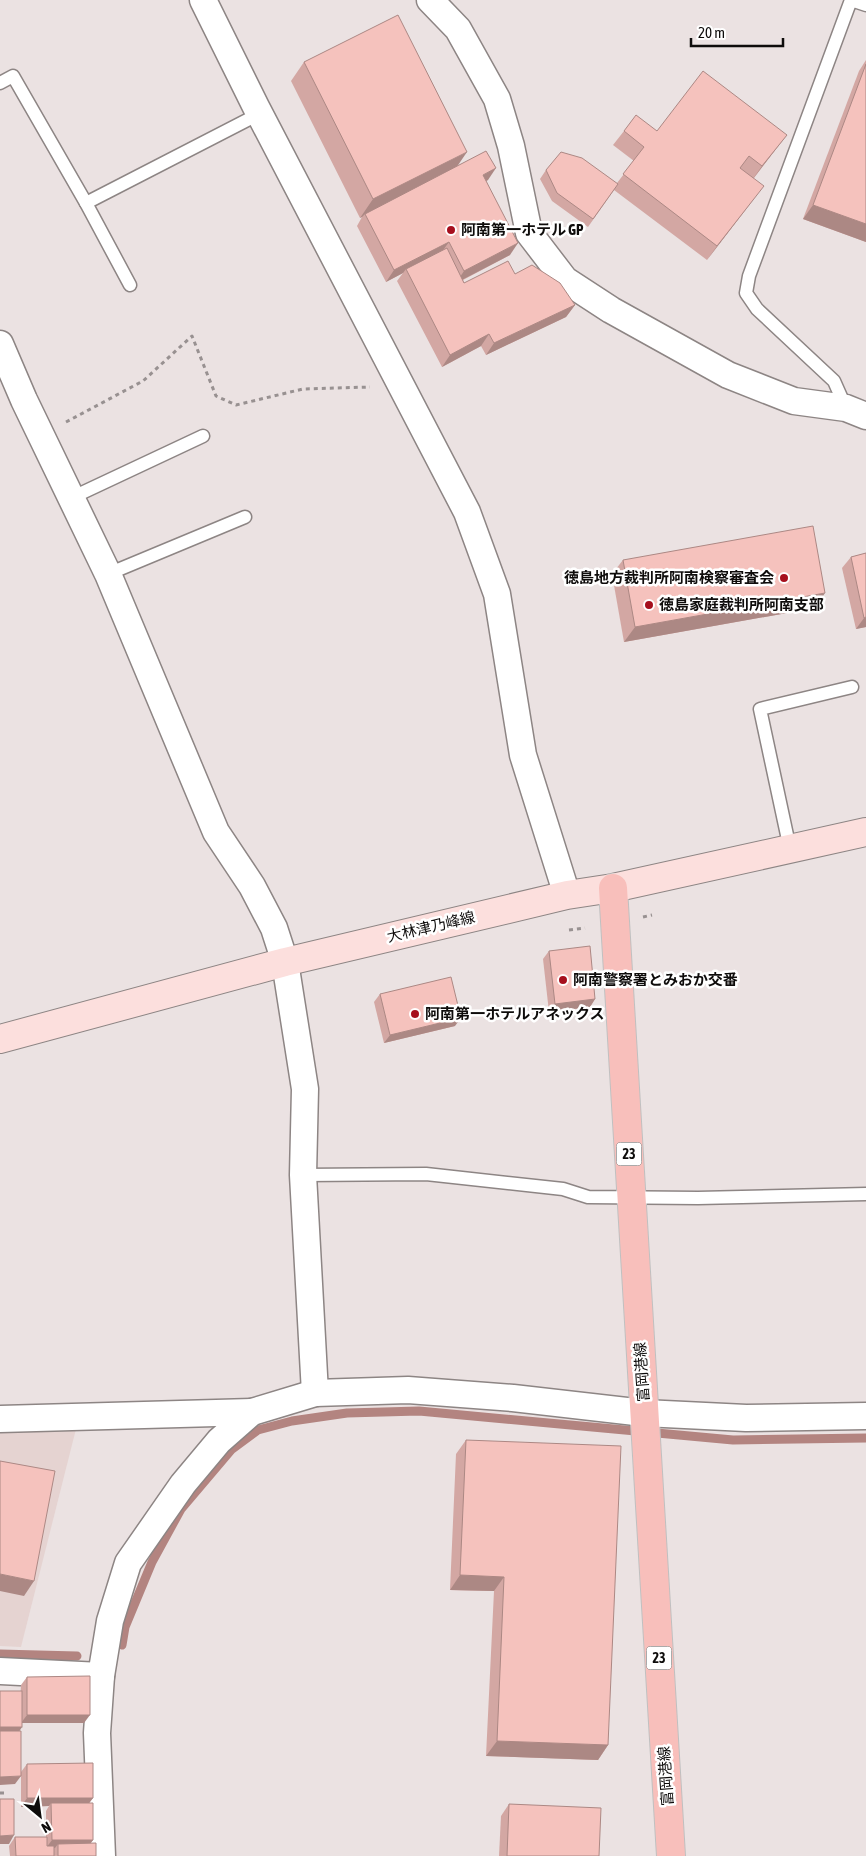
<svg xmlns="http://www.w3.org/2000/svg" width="866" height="1856" font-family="'Asap Condensed','Noto Sans JP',sans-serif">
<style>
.built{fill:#e5d3d1}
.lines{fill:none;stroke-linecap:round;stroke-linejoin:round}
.stream{stroke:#b38480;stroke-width:9}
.lane-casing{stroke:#8d8584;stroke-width:15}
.street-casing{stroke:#8d8584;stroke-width:29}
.secondary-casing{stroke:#8d8584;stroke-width:30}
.primary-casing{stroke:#c0c0c0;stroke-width:30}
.path{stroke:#989191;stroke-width:3;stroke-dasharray:4 4;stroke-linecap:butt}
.lane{stroke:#fff;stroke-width:12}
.street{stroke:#fff;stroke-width:26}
.secondary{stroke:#fcdfdd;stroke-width:28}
.primary{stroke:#f8bfbb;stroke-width:28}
.wall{fill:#d3a7a3}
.shaded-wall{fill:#ac8884}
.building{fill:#f5c2bd;stroke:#ac8884}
.poi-dot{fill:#a60f1d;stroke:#fff;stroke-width:2}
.labels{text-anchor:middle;stroke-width:5;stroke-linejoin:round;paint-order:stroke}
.shield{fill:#fff;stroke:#565554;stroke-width:1}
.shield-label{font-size:14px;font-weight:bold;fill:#0e0c0b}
.poi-label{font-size:15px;font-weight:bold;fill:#0e0c0b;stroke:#fff;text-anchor:start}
.street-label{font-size:15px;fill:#0e0c0b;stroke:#fff}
</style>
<rect width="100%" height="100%" fill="#ebe2e2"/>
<polygon class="built" points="77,1425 21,1647 0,1646 0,1426"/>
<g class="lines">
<g class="stream">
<polyline points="122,1645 125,1627 152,1562 181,1509 231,1450 258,1430 292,1421 347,1413 419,1411 733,1440 866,1438"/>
<polyline points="0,1654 77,1656"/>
</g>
<defs>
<g id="lane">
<polyline points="0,83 13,76 86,203 130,285"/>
<polyline points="86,203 259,114"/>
<polyline points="846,408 834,381 757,309 746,293 749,276 851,0 866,5"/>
<polyline points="71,498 203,436"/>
<polyline points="108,574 245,517"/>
<polyline points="790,849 760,709 852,687"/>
<polyline points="303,1175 426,1174 563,1189 588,1197 698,1198 866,1194"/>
</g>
<g id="street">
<polyline points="203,0 256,107 467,512 497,594 523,755 567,895"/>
<polyline points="430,0 458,29 497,99 511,146 529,233 565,280 611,310 728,375 794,401 846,408 866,416"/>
<polyline points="0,344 24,400 108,574 216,832 252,886 274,928 285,962 305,1089 303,1175 315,1393"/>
<polyline points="0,1419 252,1412"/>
<polyline points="0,1671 101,1676"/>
<polyline points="102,1856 97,1733 101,1676 110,1621 128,1563 183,1484 219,1441 252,1412 315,1393 408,1390 513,1398 644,1413 746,1418 866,1416"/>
</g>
<polyline id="secondary" points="0,1039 285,962 567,895 613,888 866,832"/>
<polyline id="primary" points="613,888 671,1856"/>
</defs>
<use href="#lane" class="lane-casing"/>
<use href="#street" class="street-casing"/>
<use href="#secondary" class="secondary-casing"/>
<use href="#primary" class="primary-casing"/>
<g class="path">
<polyline points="66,422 143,381 192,336 216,396 236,405 303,389 370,387"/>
<polyline points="643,917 652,915"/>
<polyline points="569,930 585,928"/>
<polyline points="0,1793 5,1793"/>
</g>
<use href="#lane" class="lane"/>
<use href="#street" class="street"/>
<use href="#secondary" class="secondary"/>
<use href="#primary" class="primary"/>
</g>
<g class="wall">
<polygon points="866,60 866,242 803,219 859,71"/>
<polygon points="304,62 458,166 488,180 486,181 510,255 463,280 464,283 515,274 575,305 566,317 486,355 481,346 442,367 397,281 403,273 386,282 357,226 362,217 360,218 291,81"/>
<polygon points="624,131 657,131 787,135 776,149 754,178 753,200 707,260 614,190 588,227 552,201 540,179 546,170 617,183 634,161 613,145"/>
<polygon points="866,553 866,627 856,629 842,568 851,557"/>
<polygon points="623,560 815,608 624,642 612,574"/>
<polygon points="549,951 595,999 590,1007 549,1012 543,959"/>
<polygon points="380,994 455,1026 384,1043 374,1002"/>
<polygon points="466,1440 608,1745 598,1760 486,1756 494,1591 450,1590 456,1454"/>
<polygon points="27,1677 84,1723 22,1723 19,1731 15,1784 21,1685"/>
<polygon points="27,1764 93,1798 89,1803 93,1840 90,1844 96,1856 10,1856 9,1846 15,1837 46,1837 46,1811 49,1806 21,1807 21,1772"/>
<polygon points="509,1804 599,1856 499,1856 501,1816"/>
</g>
<g class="shaded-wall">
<polygon points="787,135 776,149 752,180 762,166"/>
<polygon points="467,152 454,171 365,214 362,217 360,218 373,199"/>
<polygon points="496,168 488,180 475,187 483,175"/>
<polygon points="764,186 753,200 707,260 717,246"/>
<polygon points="813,205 866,224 866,242 803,219"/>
<polygon points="449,242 441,253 406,269 403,273 386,282 394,270"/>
<polygon points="518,243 510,255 456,283 464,271"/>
<polygon points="575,305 566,317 486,355 494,343"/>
<polygon points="489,334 481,346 442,367 450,355"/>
<polygon points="825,593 815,608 624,642 635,627"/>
<polygon points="866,617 866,627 856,629 864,618"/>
<polygon points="595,999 590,1007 549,1012 555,1004"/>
<polygon points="461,1018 455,1026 384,1043 390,1035"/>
<polygon points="0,1574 34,1581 24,1596 0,1591"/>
<polygon points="460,1575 504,1577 494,1591 450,1590"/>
<polygon points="27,1715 90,1715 84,1723 21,1723"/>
<polygon points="0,1727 22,1727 17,1735 0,1735"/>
<polygon points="497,1741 608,1745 598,1760 486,1756"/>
<polygon points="21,1776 15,1784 0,1785 0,1777"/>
<polygon points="27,1798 93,1798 87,1806 51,1803 49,1806 21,1807"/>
<polygon points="14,1835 9,1844 0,1844 0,1836"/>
<polygon points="52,1840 93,1840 87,1848 58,1844 55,1848 46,1848"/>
</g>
<g class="building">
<polygon points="398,15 467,152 373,199 304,62"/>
<polygon points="866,64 866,224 813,205"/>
<polygon points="703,71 787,135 762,166 749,156 740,168 764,186 717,246 623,174 644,147 624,131 636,115 657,131"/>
<polygon points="486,151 496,168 483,175 518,243 464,271 449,242 394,270 365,214"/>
<polygon points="561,152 582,158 618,184 593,219 557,193 546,170"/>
<polygon points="447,248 464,283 508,261 515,274 532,265 560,283 575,305 494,343 489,334 450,355 406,269"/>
<polygon points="813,526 825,593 635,627 623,560"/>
<polygon points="866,553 866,617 864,618 851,557"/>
<polygon points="590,946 595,999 555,1004 549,951"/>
<polygon points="451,977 461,1018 390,1035 380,994"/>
<polygon points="466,1440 621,1446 608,1745 497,1741 504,1577 460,1575"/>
<polygon points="0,1461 55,1471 34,1581 0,1574"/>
<polygon points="90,1676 90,1715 27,1715 27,1677"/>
<rect x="0" y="1691" width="22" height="36"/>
<polygon points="0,1731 21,1731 21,1776 0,1777"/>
<polygon points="93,1763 93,1798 27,1798 27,1764"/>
<polygon points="0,1799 14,1799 14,1835 0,1836"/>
<polygon points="51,1803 93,1803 93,1840 52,1840"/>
<polygon points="509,1804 601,1808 599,1856 507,1856"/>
<polygon points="15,1837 47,1837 47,1846 54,1846 54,1856 16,1856"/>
<polygon points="96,1843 96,1856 58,1856 58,1844"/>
</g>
<g class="poi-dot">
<circle cx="451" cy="230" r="5"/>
<circle cx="784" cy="578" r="5"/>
<circle cx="649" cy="605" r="5"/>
<circle cx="563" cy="980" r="5"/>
<circle cx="415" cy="1014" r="5"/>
</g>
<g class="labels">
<g class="shield">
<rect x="616.5" y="1142.5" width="25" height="23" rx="4"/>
<rect x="646.5" y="1646.5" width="25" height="23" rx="4"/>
</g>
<g class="shield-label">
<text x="629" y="1159">23</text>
<text x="659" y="1663">23</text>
</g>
<g class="poi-label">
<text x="461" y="235">阿南第一ホテル GP</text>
<text x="774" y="583" text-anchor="end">徳島地方裁判所阿南検察審査会</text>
<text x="659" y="610">徳島家庭裁判所阿南支部</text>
<text x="573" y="985">阿南警察署とみおか交番</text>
<text x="425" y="1019">阿南第一ホテルアネックス</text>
</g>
<g class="street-label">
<text transform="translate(431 927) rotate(-13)" y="5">大林津乃峰線</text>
<text transform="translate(642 1372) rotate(-94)" y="5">富岡港線</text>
<text transform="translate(666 1776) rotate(-94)" y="5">富岡港線</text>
</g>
</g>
<g transform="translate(40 1816) rotate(151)" stroke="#ffffff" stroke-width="4" paint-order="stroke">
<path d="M0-4L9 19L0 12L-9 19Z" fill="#0e0c0b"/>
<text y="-8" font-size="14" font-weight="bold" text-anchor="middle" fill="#0e0c0b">N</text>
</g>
<path d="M691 38v8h92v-8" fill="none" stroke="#0e0c0b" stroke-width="2.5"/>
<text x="698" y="38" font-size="15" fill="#0e0c0b" stroke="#ffffff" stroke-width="4" paint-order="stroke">20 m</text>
</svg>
